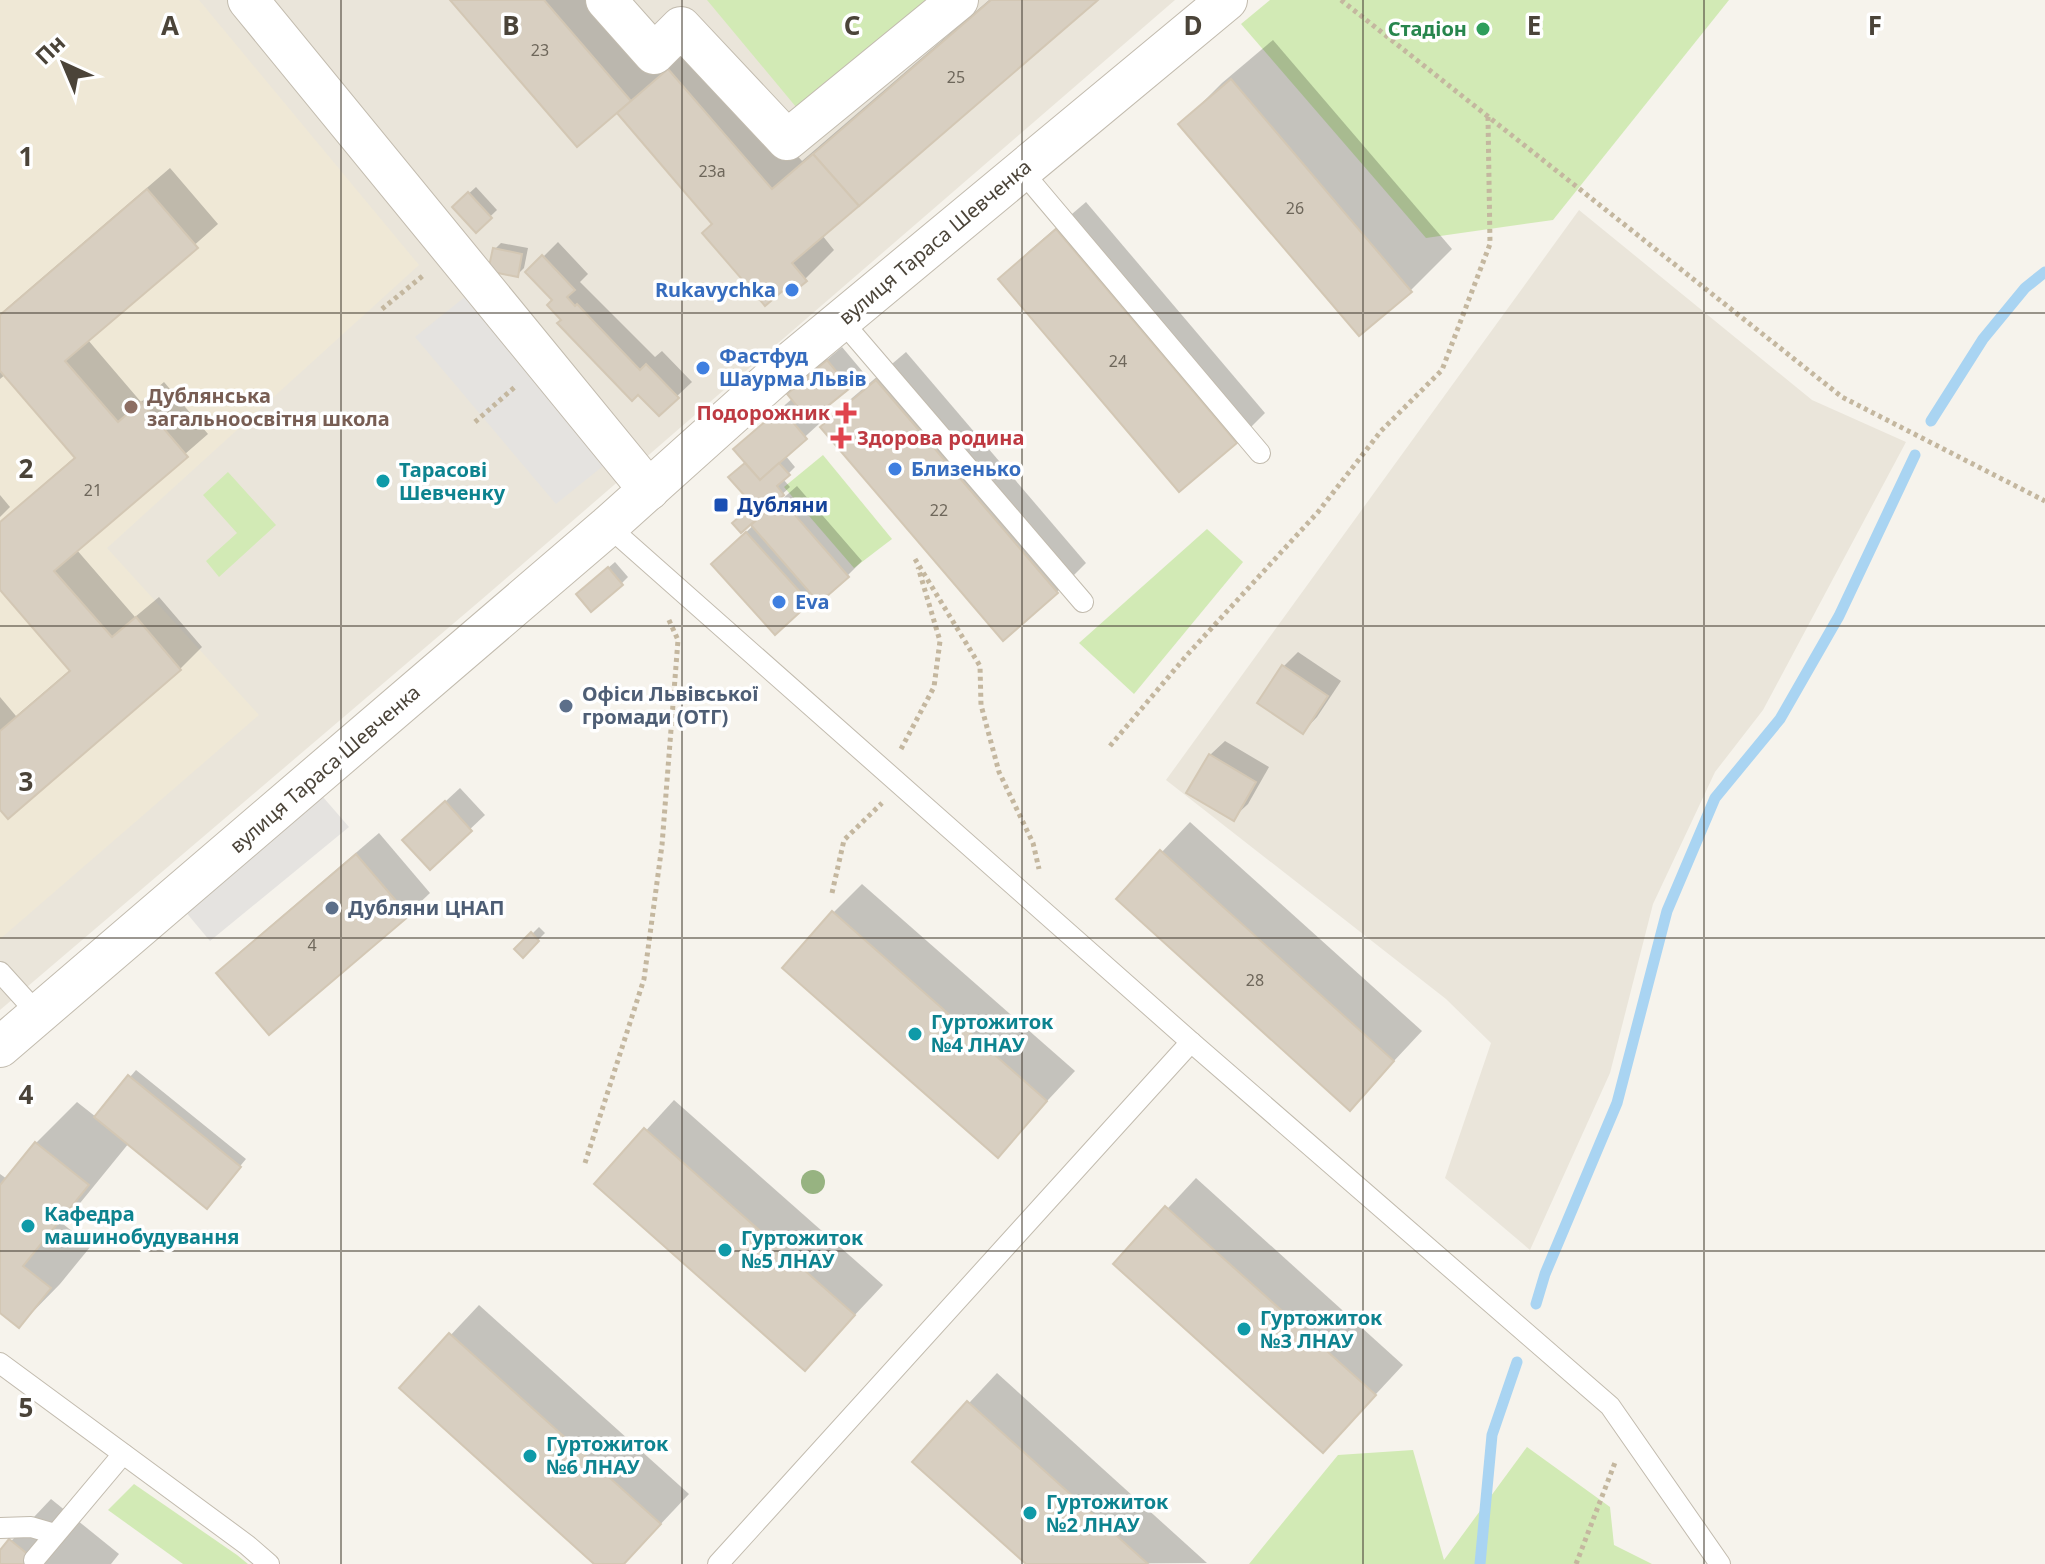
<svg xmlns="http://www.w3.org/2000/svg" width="2045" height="1564" font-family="'Noto Sans',sans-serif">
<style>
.residential{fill:#eae5da}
.education{fill:#efe8d6}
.green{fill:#d2eab5}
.parking{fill:#e5e3e0}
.shadow{fill:#0003}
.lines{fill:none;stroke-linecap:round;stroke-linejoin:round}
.stream{stroke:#a9d4f2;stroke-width:11}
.building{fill:#d8cfc1;stroke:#d3c7b4;stroke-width:2}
.lane-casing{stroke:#c2bbae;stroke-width:22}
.street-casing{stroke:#c2bbae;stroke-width:42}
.path{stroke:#c4b79f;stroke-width:5;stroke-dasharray:4 4;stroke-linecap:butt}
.lane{stroke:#fff;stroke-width:20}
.street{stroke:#fff;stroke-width:40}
.tree{fill:#97b381}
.grid{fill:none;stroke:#4b4439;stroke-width:2;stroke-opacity:0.55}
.leisure-dot{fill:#2e9e5b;stroke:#fff;stroke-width:3}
.shop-dot{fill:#3f7fe0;stroke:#fff;stroke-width:3}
.education-dot{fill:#8d6e63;stroke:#fff;stroke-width:3}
.health-dot{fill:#e0444e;stroke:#fff;stroke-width:3}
.culture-dot{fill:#0f9aa8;stroke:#fff;stroke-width:3}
.transit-dot{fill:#1a4fb4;stroke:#fff;stroke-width:3}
.service-dot{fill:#5c6f8a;stroke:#fff;stroke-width:3}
.labels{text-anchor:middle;stroke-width:7;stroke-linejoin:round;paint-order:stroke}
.number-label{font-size:16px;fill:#6e675b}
.leisure-label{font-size:20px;font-weight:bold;fill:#27864d;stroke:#fff;text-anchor:end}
.street-label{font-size:20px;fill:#4b4439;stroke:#fff}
.shop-label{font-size:20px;font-weight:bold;fill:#366cbe;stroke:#fff;text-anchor:start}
.education-label{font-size:20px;font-weight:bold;fill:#785e54;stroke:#fff;text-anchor:start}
.health-label{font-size:20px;font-weight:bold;fill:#be3a42;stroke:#fff;text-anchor:end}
.culture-label{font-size:20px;font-weight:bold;fill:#0d838f;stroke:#fff;text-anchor:start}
.transit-label{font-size:20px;font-weight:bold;fill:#164399;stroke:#fff;text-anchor:start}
.service-label{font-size:20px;font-weight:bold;fill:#4e5e75;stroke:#fff;text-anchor:start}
.grid-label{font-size:26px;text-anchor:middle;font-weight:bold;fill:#4b4439;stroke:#fff;stroke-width:7;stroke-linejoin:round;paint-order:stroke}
</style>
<rect width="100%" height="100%" fill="#f6f3ec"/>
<g class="residential">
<polygon points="0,0 1175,0 481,600 0,1010"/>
<polygon points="1579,210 1812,400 1906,442 1763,710 1715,772 1653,904 1610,1073 1530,1250 1445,1178 1491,1043 1446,999 1166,780"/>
</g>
<polygon class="education" points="0,0 199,0 419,265 107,548 259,715 0,939"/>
<g class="green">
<polygon points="707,0 947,0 806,119"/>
<polygon points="1270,0 1729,0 1553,220 1426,238 1241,24"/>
<polygon points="823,455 892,539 854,568 784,487"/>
<polygon points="228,472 276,525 219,577 206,561 237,533 203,495"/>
<polygon points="1207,529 1243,562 1134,694 1079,643"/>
<polygon points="1527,1447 1610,1507 1614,1545 1652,1564 1249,1564 1338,1455 1413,1450 1444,1560"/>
<polygon points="134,1484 237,1555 248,1564 183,1564 108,1510"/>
</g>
<g class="parking">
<polygon points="481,284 619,453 556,504 415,337"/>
<polygon points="310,782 349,827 210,941 174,898"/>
</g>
<g class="shadow">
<polygon points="453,0 598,0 661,73 698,41 802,161 989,0 1095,0 822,235 834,250 805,279 715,223 617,110"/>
<polygon points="1273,40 1452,249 1411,290 1181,124 1222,83"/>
<polygon points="170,168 218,224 88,340 141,402 164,382 208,434 76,549 135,617 159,597 202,647 180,669 0,807 0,697 16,716 71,669 0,587 0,522 76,456 6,374 0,379 0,314"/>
<polygon points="476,187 497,210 476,230 454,207"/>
<polygon points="1086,202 1265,413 1236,442 1001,279 1030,250"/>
<polygon points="558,242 588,274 580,282 655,357 662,351 692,382 659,413 564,320 555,300 528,272"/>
<polygon points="501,243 528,248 524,268 517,275 495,249"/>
<polygon points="842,347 863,372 814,415 820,423 785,455 795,467 783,479 790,487 778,498 780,501 797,486 862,561 847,576 815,596 775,632 728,550 771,508 755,504 731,477 747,462 750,435 793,398 789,394 804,379"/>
<polygon points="906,352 1086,563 1057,592 823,427 852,398"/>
<polygon points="0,495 10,507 0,517"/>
<polygon points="615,562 628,577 621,584 585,588"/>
<polygon points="1298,652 1341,681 1317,717 1303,732 1284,666"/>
<polygon points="1225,741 1269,767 1248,804 1233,818 1210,755"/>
<polygon points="460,788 485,815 430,867 419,826"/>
<polygon points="1190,822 1422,1031 1350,1108 1118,899"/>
<polygon points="379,833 430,893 408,914 219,973 241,951"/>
<polygon points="862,884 1075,1071 997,1155 833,913"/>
<polygon points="539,927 545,933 523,955 517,949"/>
<polygon points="136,1070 246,1159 213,1199 129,1143 63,1224 91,1246 60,1284 19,1326 0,1310 0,1174 7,1179 36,1143 77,1102 96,1117"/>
<polygon points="674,1100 883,1285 805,1368 597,1184"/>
<polygon points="1196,1178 1403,1365 1323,1451 1116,1264"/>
<polygon points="479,1305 689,1494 623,1564 597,1564 401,1388"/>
<polygon points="997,1373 1207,1563 1029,1564 915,1461"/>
<polygon points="51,1499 119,1554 111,1564 0,1564 0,1553"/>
</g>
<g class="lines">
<g class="stream">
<polyline points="1931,421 1983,339 2025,288 2045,272"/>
<polyline points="1536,1304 1545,1274 1617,1103 1667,911 1715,798 1780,719 1839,616 1915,455"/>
<polyline points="1480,1564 1492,1435 1517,1362"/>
</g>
</g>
<g class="building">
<polygon points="450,0 544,0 631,101 577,147"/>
<polygon points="991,0 1098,0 859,206 813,154"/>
<polygon points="668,69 772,189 813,154 859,206 792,263 807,281 791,294 786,288 765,306 702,233 712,224 617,113"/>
<polygon points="1231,79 1412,292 1359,336 1178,124"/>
<polygon points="147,189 198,248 65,361 118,422 141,402 188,457 54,571 112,637 136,617 181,670 8,819 0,810 0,731 70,671 0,590 0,522 75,458 0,371 0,315"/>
<polygon points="468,192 492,218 476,233 452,207"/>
<polygon points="1056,229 1237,443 1179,492 998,279"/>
<polygon points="493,248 522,254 518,277 488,271"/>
<polygon points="542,255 575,290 567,297 575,306 577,304 640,370 646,364 679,398 659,416 638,395 632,401 557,323 561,320 547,305 552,300 525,272"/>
<polygon points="827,360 850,388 809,421 787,394"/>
<polygon points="876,380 1058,593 1003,641 820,427"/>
<polygon points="781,408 807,439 760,480 733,449"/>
<polygon points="745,463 760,480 779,463 790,475 777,486 784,495 741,533 732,523 753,505 728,477"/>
<polygon points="781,499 849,577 819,603 751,525"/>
<polygon points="746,532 810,603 775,635 711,564"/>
<polygon points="608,567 623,585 591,612 576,594"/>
<polygon points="1282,665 1328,696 1303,734 1257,703"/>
<polygon points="1209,754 1256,782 1234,821 1186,793"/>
<polygon points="445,801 472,831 430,870 402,840"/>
<polygon points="1160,850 1394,1061 1350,1111 1116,899"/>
<polygon points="356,854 409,916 269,1035 216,973"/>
<polygon points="832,911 1047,1101 998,1158 782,968"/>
<polygon points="531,932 539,941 523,958 514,949"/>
<polygon points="128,1075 241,1167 207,1209 94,1117"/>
<polygon points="644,1128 855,1315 805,1371 594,1184"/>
<polygon points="35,1142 89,1185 23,1266 51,1288 19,1328 0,1313 0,1185"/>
<polygon points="1165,1206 1376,1395 1323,1453 1113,1264"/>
<polygon points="449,1333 661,1524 624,1564 594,1564 399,1388"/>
<polygon points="967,1401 1148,1564 1026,1564 912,1462"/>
<polygon points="9,1539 40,1564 0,1564 0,1550"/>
</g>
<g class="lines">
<defs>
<g id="lane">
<polyline points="1021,170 1260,453"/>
<polyline points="841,320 1083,602"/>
<polyline points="608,526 1191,1042 1610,1406 1720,1564"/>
<polyline points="0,972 38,1014"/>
<polyline points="0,1363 247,1545 269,1564"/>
<polyline points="0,1528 31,1527 55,1534"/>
<polyline points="34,1560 123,1454"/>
<polyline points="718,1564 1191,1042"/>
</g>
<g id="street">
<polyline points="248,0 649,490"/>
<polyline points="606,0 654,54 681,27 787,140 958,0"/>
<polyline points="0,1047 608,526 792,361 1227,0"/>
</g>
</defs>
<use href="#lane" class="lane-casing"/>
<use href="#street" class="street-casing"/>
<g class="path">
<polyline points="1341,0 1842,397 2045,501"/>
<polyline points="382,309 425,274"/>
<polyline points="475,422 516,386"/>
<polyline points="915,559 980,666 981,705 999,772 1033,843 1039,869"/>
<polyline points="1110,746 1187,655 1318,512 1381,431 1442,370 1490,244 1488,117"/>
<polyline points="901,749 934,687 940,641 918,567"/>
<polyline points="832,893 844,840 882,803"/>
<polyline points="585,1163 644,979 662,845 678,640 668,618"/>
<polyline points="1576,1564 1616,1460"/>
</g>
<use href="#lane" class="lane"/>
<use href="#street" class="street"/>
</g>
<circle class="tree" cx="813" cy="1182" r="12"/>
<path class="grid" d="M341,0V1564M682,0V1564M1022,0V1564M1363,0V1564M1704,0V1564M0,313H2045M0,626H2045M0,938H2045M0,1251H2045"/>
<circle class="leisure-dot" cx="1483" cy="29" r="8"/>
<g class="shop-dot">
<circle cx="792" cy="290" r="8"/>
<circle cx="703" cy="368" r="8"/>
<circle cx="895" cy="469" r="8"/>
<circle cx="779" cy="602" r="8"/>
</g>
<circle class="education-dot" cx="131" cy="407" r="8"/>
<g class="health-dot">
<path d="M842 401h8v8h8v8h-8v8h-8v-8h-8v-8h8z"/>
<path d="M837 426h8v8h8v8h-8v8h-8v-8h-8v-8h8z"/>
</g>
<g class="culture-dot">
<circle cx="383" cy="481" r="8"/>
<circle cx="915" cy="1034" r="8"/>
<circle cx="28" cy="1226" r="8"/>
<circle cx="725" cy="1250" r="8"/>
<circle cx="1244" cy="1329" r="8"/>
<circle cx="530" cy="1456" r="8"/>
<circle cx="1030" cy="1513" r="8"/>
</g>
<rect class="transit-dot" x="713" y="497" width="16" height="16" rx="4"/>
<g class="service-dot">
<circle cx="566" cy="706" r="8"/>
<circle cx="332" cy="908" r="8"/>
</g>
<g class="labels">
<g class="number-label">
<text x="540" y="56">23</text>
<text x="956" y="83">25</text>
<text x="712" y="177">23а</text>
<text x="1295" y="214">26</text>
<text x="1118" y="367">24</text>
<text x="93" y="496">21</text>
<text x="939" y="516">22</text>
<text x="312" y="951">4</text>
<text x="1255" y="986">28</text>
</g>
<g class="leisure-label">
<text x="1467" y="36">Стадіон</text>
</g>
<g class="street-label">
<text transform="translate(935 242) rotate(-40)" y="7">вулиця Тараса Шевченка</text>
<text transform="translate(325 769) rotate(-41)" y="7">вулиця Тараса Шевченка</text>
</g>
<g class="shop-label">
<text x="776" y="297" text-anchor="end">Rukavychka</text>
<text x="719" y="363">Фастфуд<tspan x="719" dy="23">Шаурма Львів</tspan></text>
<text x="911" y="476">Близенько</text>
<text x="795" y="609">Eva</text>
</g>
<g class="education-label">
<text x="147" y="403">Дублянська<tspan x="147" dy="23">загальноосвітня школа</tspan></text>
</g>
<g class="health-label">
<text x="830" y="420">Подорожник</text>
<text x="857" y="445" text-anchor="start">Здорова родина</text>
</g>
<g class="culture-label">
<text x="399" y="477">Тарасові<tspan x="399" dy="23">Шевченку</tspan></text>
<text x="931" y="1029">Гуртожиток<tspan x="931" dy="23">№4 ЛНАУ</tspan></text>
<text x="44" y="1221">Кафедра<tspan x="44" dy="23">машинобудування</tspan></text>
<text x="741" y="1245">Гуртожиток<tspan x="741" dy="23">№5 ЛНАУ</tspan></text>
<text x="1260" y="1325">Гуртожиток<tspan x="1260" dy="23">№3 ЛНАУ</tspan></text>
<text x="546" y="1451">Гуртожиток<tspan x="546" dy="23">№6 ЛНАУ</tspan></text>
<text x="1046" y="1509">Гуртожиток<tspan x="1046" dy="23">№2 ЛНАУ</tspan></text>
</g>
<g class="transit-label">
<text x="737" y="512">Дубляни</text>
</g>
<g class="service-label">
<text x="582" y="701">Офіси Львівської<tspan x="582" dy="23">громади (ОТГ)</tspan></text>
<text x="348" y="915">Дубляни ЦНАП</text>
</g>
</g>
<g class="grid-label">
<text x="170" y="35">A</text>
<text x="511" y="35">B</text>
<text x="852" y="35">C</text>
<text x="1193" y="35">D</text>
<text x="1534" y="35">E</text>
<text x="1875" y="35">F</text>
<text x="26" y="166">1</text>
<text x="26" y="478">2</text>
<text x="26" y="791">3</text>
<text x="26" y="1104">4</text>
<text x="26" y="1417">5</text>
</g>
<g transform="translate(64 64) rotate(316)" stroke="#ffffff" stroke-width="6" paint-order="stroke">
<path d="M0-6L14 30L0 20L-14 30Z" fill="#4b4439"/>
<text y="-12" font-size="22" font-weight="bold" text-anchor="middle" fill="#4b4439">Пн</text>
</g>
</svg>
